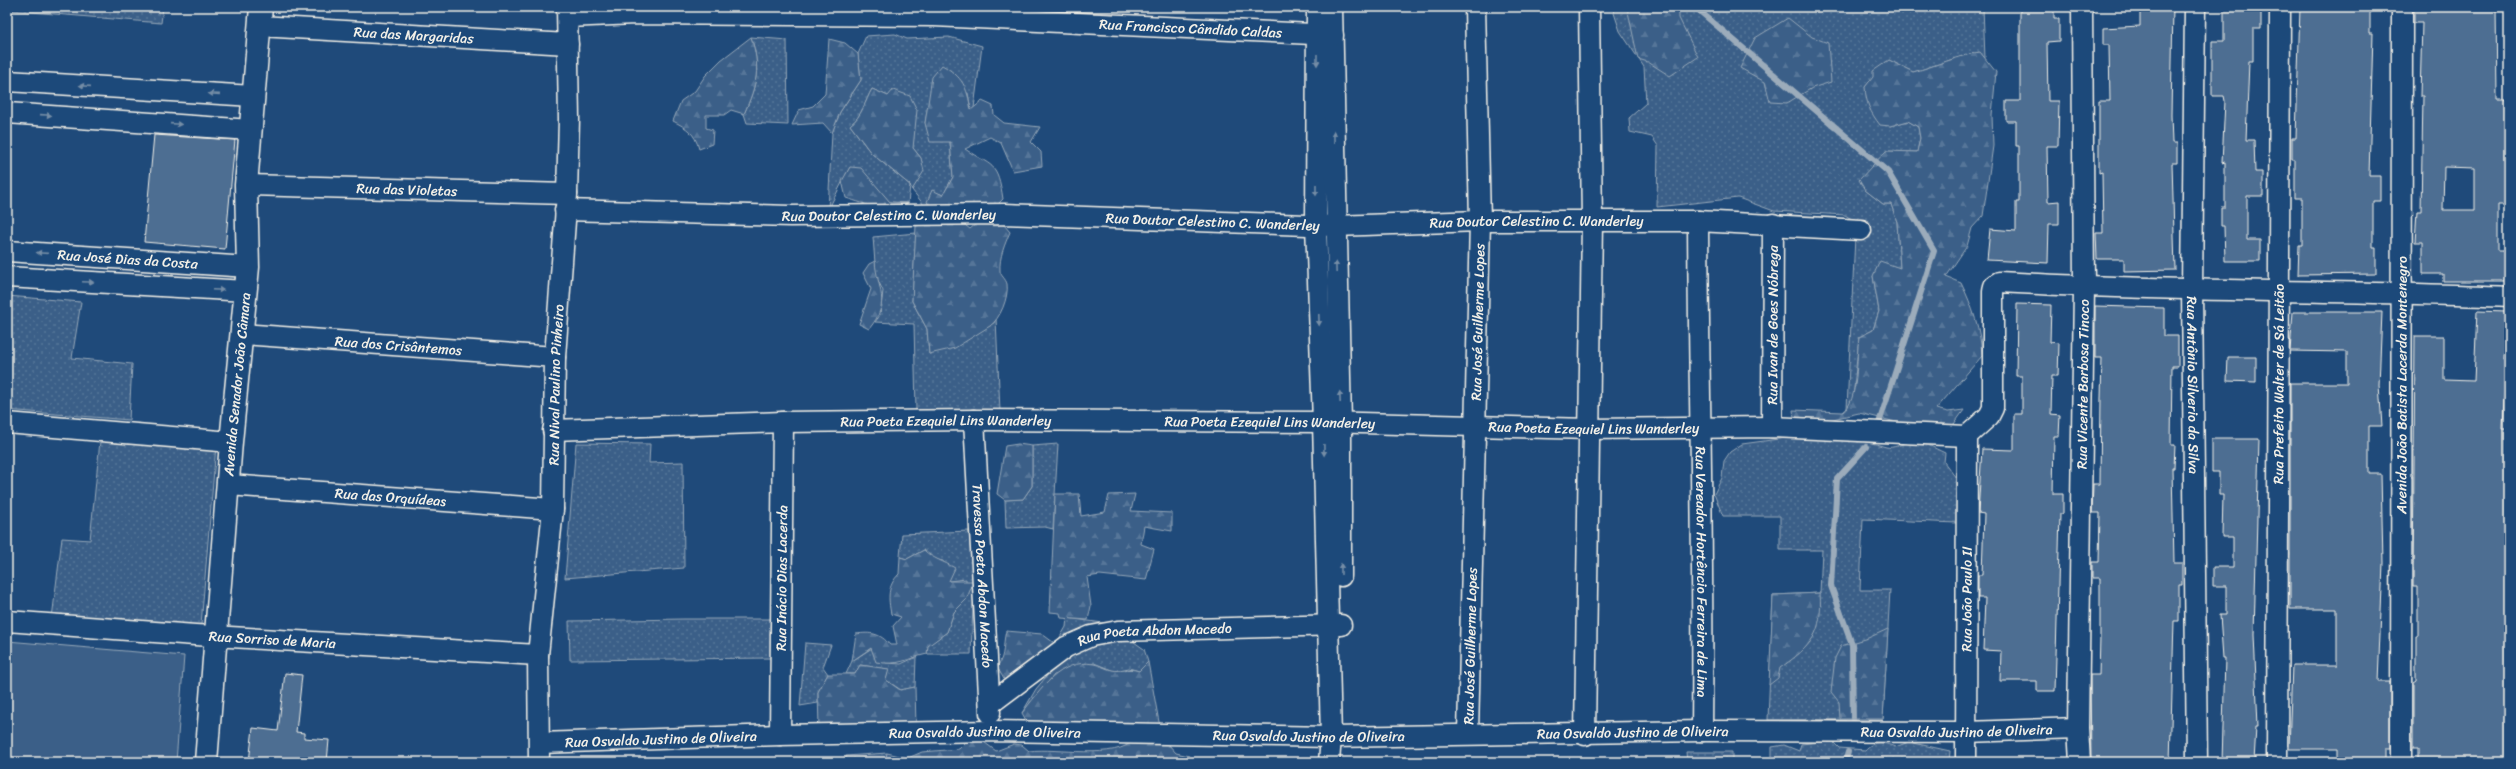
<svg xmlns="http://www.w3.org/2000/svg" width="2516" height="769" font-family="Sriracha,sans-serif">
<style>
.grass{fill:url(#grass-dots);stroke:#97a8b8}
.forest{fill:url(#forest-firs);stroke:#97a8b8}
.pitch{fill:#3a5f88;stroke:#97a8b8}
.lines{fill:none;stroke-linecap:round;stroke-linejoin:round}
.stream{stroke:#9cacbb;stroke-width:6}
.building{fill:#4d6e92;stroke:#f4f1e8;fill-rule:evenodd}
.minor-casing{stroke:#f4f1e8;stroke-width:23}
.major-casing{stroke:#f4f1e8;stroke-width:25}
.minor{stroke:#1f4a7a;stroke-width:20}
.major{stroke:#1f4a7a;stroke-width:22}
.oneway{fill:#748da6}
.labels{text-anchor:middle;stroke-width:3.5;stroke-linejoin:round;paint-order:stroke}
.street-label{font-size:14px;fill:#f4f1e8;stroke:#1f4a7a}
</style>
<defs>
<pattern id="grass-dots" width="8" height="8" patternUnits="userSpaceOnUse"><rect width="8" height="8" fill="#3a5f88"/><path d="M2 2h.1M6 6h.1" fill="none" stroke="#577699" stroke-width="1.8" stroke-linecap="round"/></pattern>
<pattern id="forest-firs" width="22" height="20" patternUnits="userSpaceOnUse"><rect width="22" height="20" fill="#3a5f88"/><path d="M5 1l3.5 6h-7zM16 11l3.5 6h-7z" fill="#577699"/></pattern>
</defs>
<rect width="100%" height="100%" fill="#1f4a7a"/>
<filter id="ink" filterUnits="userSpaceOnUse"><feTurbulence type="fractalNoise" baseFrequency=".025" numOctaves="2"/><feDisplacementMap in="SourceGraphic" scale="8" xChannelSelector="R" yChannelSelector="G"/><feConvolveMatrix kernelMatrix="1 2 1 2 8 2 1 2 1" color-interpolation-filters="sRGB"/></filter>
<g filter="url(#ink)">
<g class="grass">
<polygon points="7,7 163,7 161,23 7,10"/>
<path d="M1612,7H1983L1985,58L1979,52C1957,56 1936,66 1913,72L1889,60L1865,87L1890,126L1908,121L1918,127L1920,138L1917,152L1886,151L1865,190L1883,204H1891L1897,222L1900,268L1873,276L1879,311L1873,330L1859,337L1853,398L1847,409L1855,236L1853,220L1845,215L1774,211L1738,198L1657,207L1658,146L1652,137L1630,132L1629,118L1646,103L1644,67L1620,31Z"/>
<path d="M895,34L907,39L949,37L982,46L974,108L971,111L968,93L929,101L925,123L950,142L953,177L943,195L932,191L934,210L924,205L912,190L921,158L913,148L888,96L872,89C865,101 862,117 850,125L871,153L910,185L908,203L890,202L850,167L828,210L832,133L840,112L861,80L858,54L866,36Z"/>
<path d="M751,37L787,40L788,125L747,123L744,114C757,84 761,68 751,37Z"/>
<polygon points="916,233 912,301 927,329 929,354 994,323 996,318 1000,412 916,410 914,324 875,322 880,315 883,291 876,276 873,237"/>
<polygon points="7,296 81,302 72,358 132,364 129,420 7,410"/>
<path d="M1808,435C1835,437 1861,439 1886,447C1893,449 1903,443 1910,442C1923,441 1934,448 1945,453L1944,462L1956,478L1957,523L1863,519L1860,590H1890L1883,719L1768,720L1773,595L1820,593L1822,550H1780V516H1723L1714,494L1722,478L1724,461L1730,452L1742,444Z"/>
<polygon points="100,441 130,444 180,441 216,446 201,625 187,629 52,618 62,538 90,540"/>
<polygon points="576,443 650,444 649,463 683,462 684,568 565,578"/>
<polygon points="1058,444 1053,529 1045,527 1006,528 1005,500 1023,499 1032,486 1032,446"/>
<polygon points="969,531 972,571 977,582 973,606 971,654 927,654 927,646 947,632 954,612 966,600 966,579 949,581 943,561 933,559 924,550 907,559 900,557 902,534"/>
<polygon points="1067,618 1103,623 1059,639 1066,627"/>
<polygon points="683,619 772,619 772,658 570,660 569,621"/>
<polygon points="1127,637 1144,649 1148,662 1139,671 1129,668 1114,671 1094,663 1054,675 1022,713 1036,689 1055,666 1066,658 1110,639"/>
<polygon points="805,643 831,645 823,667 828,674 818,692 818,703 800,706"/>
<polygon points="872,648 886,663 901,664 916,657 915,687 901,690 886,680 888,669 860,665 855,674 846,674 852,661"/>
<path d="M1832,741L1839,748L1865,750C1874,740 1883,742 1895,747L1909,742L1950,751L1949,762H1772V747L1784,745L1799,751L1801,744Z"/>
<polygon points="1686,752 1732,752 1732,762 1687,762"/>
<polygon points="887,753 885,762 846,762 846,756"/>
</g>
<g class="forest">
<polygon points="1627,7 1679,7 1679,18 1698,57 1670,76 1648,62 1638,59"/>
<polygon points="1788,18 1812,37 1828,43 1831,82 1812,88 1787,103 1770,102 1765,82 1740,68 1755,38"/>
<path d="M751,37C761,68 757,84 744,114L731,110L724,115H706V128L713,130L712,144L699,149C695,133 687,128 673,121L681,101L695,91L705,76L721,60Z"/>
<polygon points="829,39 845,43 858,54 861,80 840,112 832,133 823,123 792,125 799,110 813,106 825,94"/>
<path d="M1980,52L1996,72L1992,115L1993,146L1983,216L1972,228L1967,246L1946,277L1961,283C1972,305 1981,331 1982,356L1936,409L1948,412L1964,410L1954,424L1947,428H1921L1859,413L1824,421L1794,417L1793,410L1843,412C1859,401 1856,356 1859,337L1873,330L1879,311L1873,276L1880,261L1900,268L1897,222L1891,204H1883L1865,190L1859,180L1886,151L1917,152L1920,138L1918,127L1908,121L1890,126L1880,125C1870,112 1866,103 1865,87L1873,77V71L1889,60L1913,72C1936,66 1957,56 1980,52Z"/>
<path d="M942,65C963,77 967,87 971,110L982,101L993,106L994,115L1004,123L1040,127L1031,142L1041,152L1042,166L1013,171L1001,143L990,137L965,149C993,168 997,160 1003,199L996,206L934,210L927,202L932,190L943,195L953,177L950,142H930L925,123L932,77Z"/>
<path d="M872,89L888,96L893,90L910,96L917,110L913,148L921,158L924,171L912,190L910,185L871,153L850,125C862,117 865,101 872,89Z"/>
<path d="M850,167L861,168L890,202L908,203C891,214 865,204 846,198L842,181Z"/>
<path d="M957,219L970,229L982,219L1004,225L1010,232C1005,244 999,257 1000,271C1000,275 1006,279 1007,284C1009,297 1000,319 990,326L955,348L929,354L927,329L912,301L916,226Z"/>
<path d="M875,261C877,290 892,301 869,329L859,324L871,289L863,273L869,264Z"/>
<polygon points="1018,444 1032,446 1032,486 1023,499 1005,500 997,494 1005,446"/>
<polygon points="1055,494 1079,494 1081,516 1105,512 1109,495 1135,494 1131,511 1172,513 1172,531 1144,526 1141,544 1154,549 1146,580 1100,575 1087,577 1091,606 1088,620 1061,618 1060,613 1050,612"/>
<path d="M924,550C933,559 943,561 955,568L949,581H974L966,600L954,612L947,632L928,646L927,654C905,659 900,666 876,662L871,648L852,661L856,634C871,632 880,633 890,645H897L893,626L901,617L891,614C888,598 887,586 899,574L900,557L907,559Z"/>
<path d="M1820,593C1823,633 1812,646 1780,668L1778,678L1769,685L1773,595Z"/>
<polygon points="1888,629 1883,719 1840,719 1839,702 1831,692 1835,658 1841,646 1868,638"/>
<path d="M1006,631L1042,634L1057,645L1005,681L997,667C1006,654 1002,646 1006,631Z"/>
<path d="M1148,662L1159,722L1166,728L1027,722L1022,713C1041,690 1060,658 1094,664C1100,665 1106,669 1112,670C1121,672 1127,667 1139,671Z"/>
<polygon points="860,665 889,669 886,680 900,690 915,687 916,726 819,727 818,692 828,674 855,674"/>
<path d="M1161,736L1176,753L1189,756V762H885L887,753L908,758L922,752L959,749L970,738L977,737L996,751L1014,744L1022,745L1029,751C1057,747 1116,761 1135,739Z"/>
</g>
<polygon class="pitch" points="7,641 184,656 176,762 7,762"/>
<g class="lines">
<g class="stream">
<polyline points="1695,7 1888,172 1934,251 1879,423"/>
<polyline points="1853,724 1852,644 1831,586 1837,479 1866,447"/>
<polyline points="1845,762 1848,752"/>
</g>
</g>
<g class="building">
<polygon points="2020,7 2054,7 2054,19 2059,19 2059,41 2047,42 2048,101 2059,101 2058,146 2047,146 2048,202 2059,201 2059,224 2049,224 2048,263 1987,260 1990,229 2016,231 2016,202 2019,202 2019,146 2016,146 2016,121 2006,121 2006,101 2020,101"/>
<polygon points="2140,7 2173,7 2171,115 2172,143 2177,143 2177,163 2172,163 2175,270 2124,271 2124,259 2097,259 2096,233 2103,233 2102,172 2099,173 2099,101 2110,101 2109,45 2103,45 2103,28 2140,26"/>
<polygon points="2224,7 2261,7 2261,29 2253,29 2253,61 2249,61 2246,140 2254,140 2255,172 2263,172 2263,196 2247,196 2247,240 2260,240 2260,261 2225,261 2224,226 2221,226 2221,207 2225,207 2225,162 2222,163 2225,101 2224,96 2212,96 2212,41 2224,41"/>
<polygon points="2300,7 2370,7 2370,33 2373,33 2369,176 2380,176 2380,201 2373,201 2373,247 2376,247 2376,274 2298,275 2299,245 2302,245 2302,198 2295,198 2295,159 2292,159 2292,138 2296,138"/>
<path d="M2414,7H2496L2497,99H2509L2506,171L2508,205H2498V251H2506V281H2443V274H2423V242H2415L2417,211H2421L2423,96H2420L2422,23H2414ZM2444,167L2475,168V210H2443Z"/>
<polygon points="154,135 235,140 225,249 144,242"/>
<polygon points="2017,304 2051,305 2050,342 2059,343 2058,376 2052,376 2051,414 2060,415 2059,436 2054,436 2053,494 2063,494 2063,514 2060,514 2055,691 2037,691 2037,681 2000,681 2001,651 1983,650 1985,598 1978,598 1978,575 1982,575 1984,514 1978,513 1982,449 2014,450 2014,414 2022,414 2022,376 2016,376"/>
<polygon points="2095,306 2164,308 2164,336 2178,336 2178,366 2172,366 2171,445 2175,445 2174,468 2172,468 2174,563 2182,563 2182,585 2179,585 2179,621 2174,621 2170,762 2091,762 2090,675 2099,675 2100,637 2100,578 2092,578 2092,562 2099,562 2100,513 2092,513 2093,484 2100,484 2101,398 2102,358 2095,358"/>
<polygon points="2477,311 2506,312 2503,360 2508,360 2508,379 2505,379 2503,429 2509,429 2509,762 2418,762 2418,749 2413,749 2413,682 2416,680 2416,636 2418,636 2418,587 2413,587 2415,336 2444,336 2444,380 2474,381"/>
<polygon points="2293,312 2382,312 2379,385 2382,426 2369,426 2369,474 2381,474 2383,563 2378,682 2390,682 2390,749 2385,749 2385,762 2338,762 2338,749 2289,749 2292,665 2337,665 2337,609 2290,609 2290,383 2347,383 2347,352 2290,351"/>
<polygon points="2228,357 2256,357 2256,382 2227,381"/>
<polygon points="2212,439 2259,439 2254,635 2258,726 2256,726 2254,762 2222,762 2225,658 2223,658 2220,615 2226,615 2226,586 2213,586 2213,567 2233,567 2233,537 2222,537 2223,495 2219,495 2219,472 2212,472"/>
<polygon points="285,673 302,675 296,732 304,733 304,738 329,740 327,762 249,762 253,728 278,731"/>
</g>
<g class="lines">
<defs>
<g id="minor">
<polyline points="1317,7 1316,224 1323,422 1331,737 1329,762"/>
<polyline points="1332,7 1341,423 1341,576"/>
<path id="s1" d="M2195,7L2192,289L2197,762"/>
<path id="s2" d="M568,17L635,14L934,16L1333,35"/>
<path id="s3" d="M260,26L568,44"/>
<polyline points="7,81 253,96"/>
<polyline points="7,113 251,130"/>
<path id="s4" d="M246,185L567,194"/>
<path id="s5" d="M565,210L790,216L1005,214L1335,226L1480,221H1698L1861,230"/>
<path id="s6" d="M1698,221C1699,391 1704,561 1702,731"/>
<path id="s7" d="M7,251L248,267"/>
<polyline points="7,277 246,291"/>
<path id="s8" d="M243,334L555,357"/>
<path id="s9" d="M974,420L990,713"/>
<polyline points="7,423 231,442"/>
<path id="s10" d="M1772,427L1773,224"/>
<path id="s11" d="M553,430L783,422L974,420L1323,422L1590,429L1772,427L1967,436L1989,416L1993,408V292L1994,286L1999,282C2169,292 2339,290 2509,297"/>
<path id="s12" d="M229,485L553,509"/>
<path id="s13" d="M7,621L195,635L538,655"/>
<path id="s14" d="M990,704L1066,647L1091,636L1118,631L1341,625"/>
<path id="s15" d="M1468,734L1480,221L1475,7"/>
<path id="s16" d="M780,735L783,422"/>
<polyline points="1585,735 1592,221 1589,7"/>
<path id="s17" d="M540,743L780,735L991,731L1331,737L1702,731L1966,732L2078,728"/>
<path id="s18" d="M539,762L538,655L553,509L555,357L567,194L569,119L567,7"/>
<path id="s19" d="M1966,762L1967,436"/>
<path id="s20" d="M2080,762L2078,728L2084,287L2082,7"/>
<path id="s21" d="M2277,762L2280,7"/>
<path id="s22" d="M2401,762L2402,7"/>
</g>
<g id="major">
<path id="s23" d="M206,762L231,442L248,267L246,185L261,7"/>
</g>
</defs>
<use href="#minor" class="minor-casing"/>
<use href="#major" class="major-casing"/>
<use href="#minor" class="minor"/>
<use href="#major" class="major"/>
</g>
<defs><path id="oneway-solid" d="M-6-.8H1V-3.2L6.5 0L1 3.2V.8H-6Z"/></defs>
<g class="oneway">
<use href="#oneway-solid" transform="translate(1317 60) rotate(90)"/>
<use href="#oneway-solid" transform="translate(85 86) rotate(-176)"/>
<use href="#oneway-solid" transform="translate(214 94) rotate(-176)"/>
<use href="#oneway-solid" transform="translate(46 115) rotate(4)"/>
<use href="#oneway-solid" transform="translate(176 124) rotate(4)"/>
<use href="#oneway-solid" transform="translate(1334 137) rotate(-91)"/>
<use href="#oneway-solid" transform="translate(1316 190) rotate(90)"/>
<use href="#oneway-solid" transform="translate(42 253) rotate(-176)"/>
<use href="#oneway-solid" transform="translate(1336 267) rotate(-92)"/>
<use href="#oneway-solid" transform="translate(88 282) rotate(3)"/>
<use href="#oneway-solid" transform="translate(218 290) rotate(3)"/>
<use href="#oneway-solid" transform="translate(1319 320) rotate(88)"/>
<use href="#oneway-solid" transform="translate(1340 397) rotate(-92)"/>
<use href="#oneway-solid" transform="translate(1324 450) rotate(89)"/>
<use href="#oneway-solid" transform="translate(1341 569) rotate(-90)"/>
</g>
</g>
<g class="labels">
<g class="street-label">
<text dy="5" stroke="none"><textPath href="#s2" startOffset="623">Rua Francisco Cândido Caldas</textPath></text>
<text dy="5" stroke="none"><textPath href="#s3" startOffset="154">Rua das Margaridas</textPath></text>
<text dy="5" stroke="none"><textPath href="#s4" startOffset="161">Rua das Violetas</textPath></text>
<text dy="5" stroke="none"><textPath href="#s5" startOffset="324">Rua Doutor Celestino C. Wanderley</textPath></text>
<text dy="5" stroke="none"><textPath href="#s5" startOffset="648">Rua Doutor Celestino C. Wanderley</textPath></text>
<text dy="5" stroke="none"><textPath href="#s5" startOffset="972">Rua Doutor Celestino C. Wanderley</textPath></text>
<text dy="5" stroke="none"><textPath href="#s7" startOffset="121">Rua José Dias da Costa</textPath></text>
<text dy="5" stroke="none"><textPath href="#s15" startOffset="412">Rua José Guilherme Lopes</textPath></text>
<text dy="5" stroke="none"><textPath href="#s10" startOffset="102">Rua Ivan de Goes Nóbrega</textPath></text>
<text dy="5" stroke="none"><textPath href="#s8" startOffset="156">Rua dos Crisântemos</textPath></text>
<text dy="5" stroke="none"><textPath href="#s23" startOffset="379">Avenida Senador João Câmara</textPath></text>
<text dy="5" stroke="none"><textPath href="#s18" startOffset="378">Rua Nival Paulino Pinheiro</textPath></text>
<text dy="5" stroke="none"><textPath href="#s20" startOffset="378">Rua Vicente Barbosa Tinoco</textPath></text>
<text dy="5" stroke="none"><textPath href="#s1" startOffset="378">Rua Antônio Silverio da Silva</textPath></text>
<text dy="5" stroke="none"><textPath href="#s21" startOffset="378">Rua Prefeito Walter de Sá Leitão</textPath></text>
<text dy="5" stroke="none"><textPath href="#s22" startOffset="377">Avenida João Batista Lacerda Montenegro</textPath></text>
<text dy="5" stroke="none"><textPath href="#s11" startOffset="393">Rua Poeta Ezequiel Lins Wanderley</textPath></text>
<text dy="5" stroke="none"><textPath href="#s11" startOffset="717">Rua Poeta Ezequiel Lins Wanderley</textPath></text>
<text dy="5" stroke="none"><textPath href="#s11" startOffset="1041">Rua Poeta Ezequiel Lins Wanderley</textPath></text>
<text dy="5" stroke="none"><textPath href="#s12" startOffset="162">Rua das Orquídeas</textPath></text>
<text dy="5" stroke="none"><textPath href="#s6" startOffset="351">Rua Vereador Hortêncio Ferreira de Lima</textPath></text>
<text dy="5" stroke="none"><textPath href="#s9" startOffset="156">Travessa Poeta Abdon Macedo</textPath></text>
<text dy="5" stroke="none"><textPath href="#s16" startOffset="157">Rua Inácio Dias Lacerda</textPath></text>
<text dy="5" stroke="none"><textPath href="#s19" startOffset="163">Rua João Paulo II</textPath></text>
<text dy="5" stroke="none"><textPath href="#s14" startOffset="186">Rua Poeta Abdon Macedo</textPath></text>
<text dy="5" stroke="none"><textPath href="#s13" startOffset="266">Rua Sorriso de Maria</textPath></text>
<text dy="5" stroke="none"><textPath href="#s15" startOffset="88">Rua José Guilherme Lopes</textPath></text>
<text dy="5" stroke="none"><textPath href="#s17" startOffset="1417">Rua Osvaldo Justino de Oliveira</textPath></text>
<text dy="5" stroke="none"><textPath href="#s17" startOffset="445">Rua Osvaldo Justino de Oliveira</textPath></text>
<text dy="5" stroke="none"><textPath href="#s17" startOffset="1093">Rua Osvaldo Justino de Oliveira</textPath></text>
<text dy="5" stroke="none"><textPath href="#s17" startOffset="769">Rua Osvaldo Justino de Oliveira</textPath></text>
<text dy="5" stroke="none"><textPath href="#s17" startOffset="121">Rua Osvaldo Justino de Oliveira</textPath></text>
</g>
</g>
<rect width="2516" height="769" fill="none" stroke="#1f4a7a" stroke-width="24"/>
<rect x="12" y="12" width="2492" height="745" fill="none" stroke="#f4f1e8" stroke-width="1.5" filter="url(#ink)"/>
</svg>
